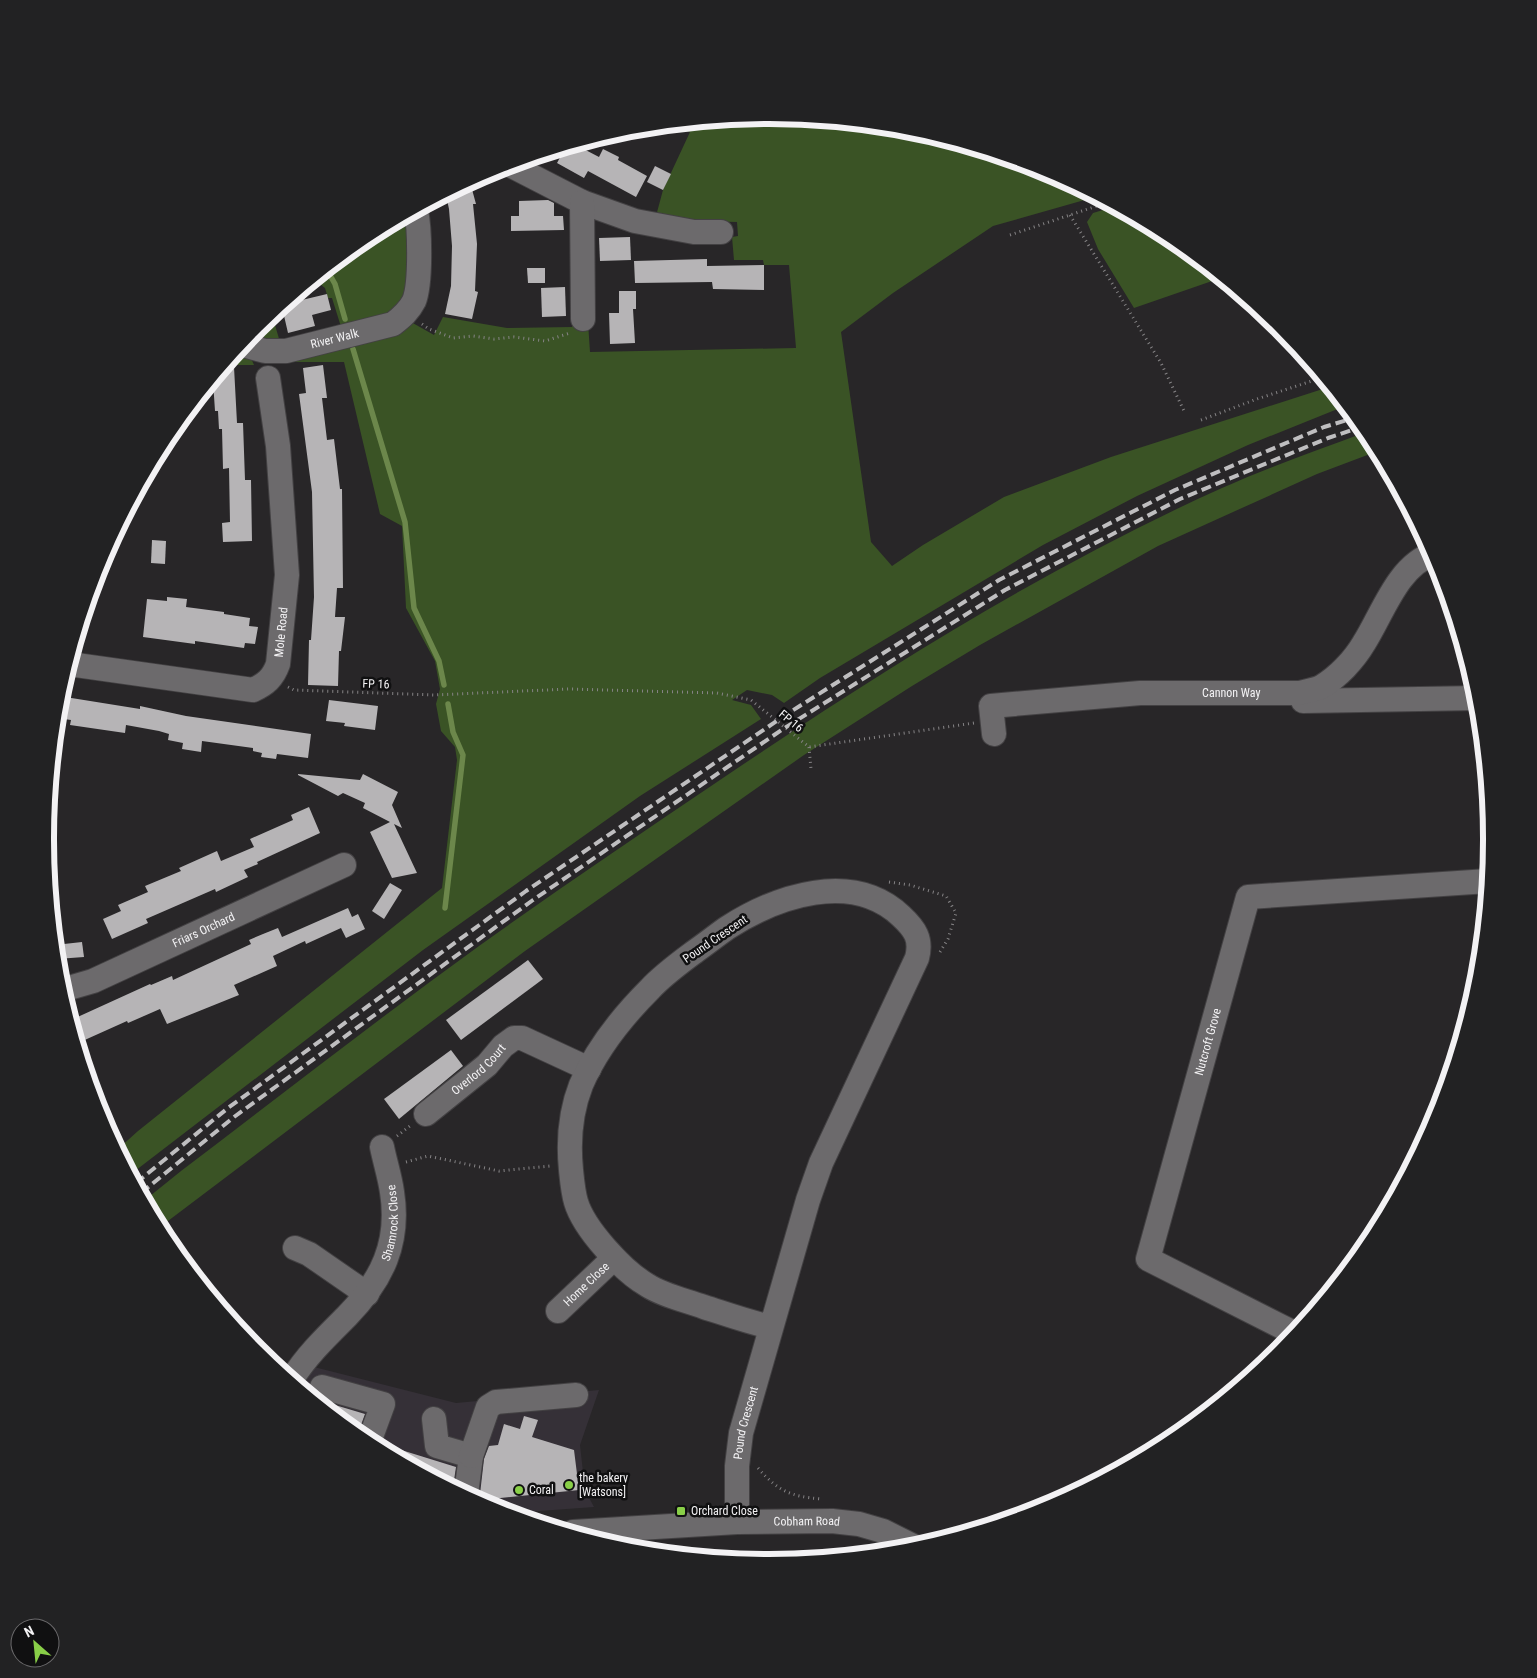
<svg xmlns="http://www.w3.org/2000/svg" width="1537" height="1678" font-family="'Roboto Condensed',sans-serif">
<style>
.built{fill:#353037}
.green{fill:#3a5325}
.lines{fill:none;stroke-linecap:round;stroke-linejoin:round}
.stream{stroke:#6c874b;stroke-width:5.5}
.building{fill:#b6b4b6}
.minor-casing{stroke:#434143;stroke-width:26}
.path{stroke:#868486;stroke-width:3;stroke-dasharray:1 4;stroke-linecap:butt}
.minor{stroke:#6c6a6c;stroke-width:24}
.rail{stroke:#bfbec0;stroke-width:4;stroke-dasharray:10 5;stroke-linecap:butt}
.poi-dot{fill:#89cf48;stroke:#101011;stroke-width:2}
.labels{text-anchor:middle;stroke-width:5;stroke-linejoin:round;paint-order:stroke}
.street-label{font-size:12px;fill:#f3f2f4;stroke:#101011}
.poi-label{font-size:12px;fill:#f3f2f4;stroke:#101011;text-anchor:start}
.rim{fill:none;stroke:#f3f2f4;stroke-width:6}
</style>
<rect width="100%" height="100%" fill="#282628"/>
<g class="built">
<polygon points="213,1289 246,1333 244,1335 209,1292"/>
<polygon points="314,1367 456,1403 599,1390 580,1445 585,1490 594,1507 512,1513 491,1507 366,1440 302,1388"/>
<polygon points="636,1549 744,1552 747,1560"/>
</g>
<g class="green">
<polygon points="769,116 910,129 1046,171 1095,197 993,226 893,293 841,332 871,542 892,566 923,545 1004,497 1111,457 1329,387 1345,406 1248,445 1137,496 1043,545 820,678 784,703 772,695 747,690 732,700 751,705 761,719 640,796 423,950 131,1174 118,1149 138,1131 442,888 457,760 455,747 441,731 436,704 440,689 435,661 406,608 402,526 380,514 344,362 285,362 328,353 333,346 411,322 434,335 443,317 507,328 572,327 574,322 588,322 590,352 796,348 789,265 764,265 763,260 734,260 732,237 738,236 737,222 696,221 656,216 663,190 690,132 663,126"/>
<polygon points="1113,207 1171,238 1229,286 1221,290 1215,280 1134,308 1098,249 1087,222 1093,213"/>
<polygon points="408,215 413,248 403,304 389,314 342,330 332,298 328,298 325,288 315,280 367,237"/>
<polygon points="272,315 280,342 249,337 257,327"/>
<polygon points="238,351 251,358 254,365 226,365"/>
<path d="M1366,432L1378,451L1317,474L1158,546L980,645L912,686L804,755L525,951L160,1227L145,1200L181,1171C280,1096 378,1019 479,946C557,890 637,836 717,782C878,673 1044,568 1222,488C1269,467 1318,450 1366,432Z"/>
</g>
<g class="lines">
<g class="stream">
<polyline points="327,270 335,284 345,319"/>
<polyline points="353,349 405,522 414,608 439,661 444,685"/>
<polyline points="445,908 463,755 453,732 448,704"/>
</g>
</g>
<g class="building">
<polygon points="576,145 599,157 603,149 619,157 618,160 647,176 636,197 588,171 584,178 557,163 565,148"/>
<polygon points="655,166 671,174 663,190 647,182"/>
<polygon points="470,182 476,204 473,204 477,244 475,291 478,292 472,319 445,314 451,286 452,246 449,209 446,195"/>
<polygon points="548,200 554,203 554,216 563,216 564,230 511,231 511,216 519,216 519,201"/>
<polygon points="630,237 631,260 600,261 599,238"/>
<polygon points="707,259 707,266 764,265 764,290 713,289 712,282 635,283 634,261"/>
<polygon points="527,268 545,268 545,283 528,283"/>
<polygon points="565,287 566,316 542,317 541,288"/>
<polygon points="619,291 636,291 636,309 633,309 635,343 610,344 609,313 619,313"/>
<polygon points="327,294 331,310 312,315 315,326 288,333 282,307 285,304"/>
<polygon points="323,365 327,398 322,398 327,440 334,439 340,489 342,489 343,588 337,588 335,617 345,617 341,651 339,651 338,686 308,685 309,640 311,640 314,597 312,492 299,394 306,393 303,368"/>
<polygon points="234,367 237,423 243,423 245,480 251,480 252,541 223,542 222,523 230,522 229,468 223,469 222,429 219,429 218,411 215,411 213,381 224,368"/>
<polygon points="152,540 166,541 165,564 151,563"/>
<polygon points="167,597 187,599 186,607 224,612 224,614 250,618 249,626 258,627 255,644 245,643 244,648 195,641 195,644 143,637 147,599 167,601"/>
<polygon points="59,696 140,709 140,706 186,716 311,734 308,758 277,754 276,759 261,757 262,753 253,751 253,748 202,741 201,752 182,749 183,743 168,740 169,734 159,731 126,725 125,733 70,725 71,720 57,718"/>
<polygon points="329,700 378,706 375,730 344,726 345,723 326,721"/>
<polygon points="298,774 360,780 363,774 398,792 392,805 402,828 394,824 417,873 392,878 370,832 390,822 363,808 365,803 343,793 338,796 298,775"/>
<polygon points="309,807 320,833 257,862 258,864 244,870 248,877 216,892 215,889 146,919 148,923 112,939 103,919 121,911 118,905 148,892 145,886 181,871 179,868 217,851 221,861 254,847 250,839 293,820 291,815"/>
<polygon points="390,883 402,890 384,919 372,911"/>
<polygon points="348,908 352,917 358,914 365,929 346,938 341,928 306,944 305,941 273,956 277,966 234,985 239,995 167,1024 160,1009 128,1023 127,1021 78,1043 71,1020 150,984 151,985 172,976 173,980 251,944 249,940 263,934 278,928 282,937"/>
<polygon points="82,942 84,957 57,959 55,945"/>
<polygon points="528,960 543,979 461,1040 446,1020"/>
<polygon points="451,1050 463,1066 399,1119 384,1099"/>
<polygon points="315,1399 365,1414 358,1433 342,1420"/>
<polygon points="524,1416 538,1420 532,1437 574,1450 579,1490 481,1500 480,1494 484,1459 489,1446 498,1445 504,1424 520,1429"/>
<polygon points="398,1449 456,1467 453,1487 395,1456"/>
</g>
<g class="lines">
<defs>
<g id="minor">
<polyline points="510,165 582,202 635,221 694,232 721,232"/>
<polyline points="582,202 583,319"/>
<path id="s1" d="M243,345L265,351H286L393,324C402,317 409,311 414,301C421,284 420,229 416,211"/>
<path id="s2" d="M69,664L253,690C266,684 273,678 278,664L287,575L278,446L268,378"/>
<polyline points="1302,698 1303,701 1478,698"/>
<path id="s3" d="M994,734L991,706L1140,693H1299C1306,691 1315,690 1321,687C1338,677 1354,660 1364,643C1382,615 1398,565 1433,554"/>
<path id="s4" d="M62,990L93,981L344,865"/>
<path id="s5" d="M426,1114L487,1065L503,1046L514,1038H522L589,1069"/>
<polyline points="295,1248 309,1254 367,1294"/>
<path id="s6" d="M558,1311L614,1258"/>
<path id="s7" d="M1294,1333L1148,1259L1248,897L1488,881"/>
<path id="s8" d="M292,1379C307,1355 327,1336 347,1316C382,1280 400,1243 392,1192C390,1177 385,1162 382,1147"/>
<polyline points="322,1387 383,1404 369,1442"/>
<polyline points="434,1419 437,1446 471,1456 466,1494"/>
<polyline points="471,1456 488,1407 496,1402 576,1395"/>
<path id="s9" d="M737,1522V1466L741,1433L808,1200L821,1163L917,958C922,939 915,929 901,916C852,870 777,896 727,928C717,935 707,943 697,950C681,962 664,974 650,989C623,1016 596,1050 581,1085C570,1113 568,1140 571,1170C572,1180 573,1192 576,1202C584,1229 623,1271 647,1285C664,1296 685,1300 704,1307C726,1314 748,1322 771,1327"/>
<path id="s10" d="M573,1532L737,1522L832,1521L859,1524L883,1531L915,1547"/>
</g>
</defs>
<use href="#minor" class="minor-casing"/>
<g class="path">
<polyline points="793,118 800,121 824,121"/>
<polyline points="1070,215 1161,363 1185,413"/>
<polyline points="1010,235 1106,203"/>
<polyline points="422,324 429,329 453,338 473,336 494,339 514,337 545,341 570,333"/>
<polyline points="1201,420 1257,399 1321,378"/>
<polyline points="288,687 294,690 434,695 569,689 717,693 751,700 809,747 974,723"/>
<polyline points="809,747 811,769"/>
<polyline points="889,882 910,885 946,896 956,913 948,939 940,952"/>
<polyline points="397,1136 410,1126"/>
<polyline points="406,1162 428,1156 499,1171 550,1166"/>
<path d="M758,1468C779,1492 790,1496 821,1499"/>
</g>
<use href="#minor" class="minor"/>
<g class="rail">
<polyline points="136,1183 228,1108 526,891 787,714 999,580 1175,490 1324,427 1354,418"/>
<polyline points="141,1193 234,1117 533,900 783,729 1005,590 1180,499 1328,438 1361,427"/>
</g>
</g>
<g class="poi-dot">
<circle cx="569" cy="1485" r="5"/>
<circle cx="519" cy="1490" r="5"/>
<rect x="676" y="1506" width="10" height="10" rx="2.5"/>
</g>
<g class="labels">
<g class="street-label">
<text dy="4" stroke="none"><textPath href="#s1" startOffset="94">River Walk</textPath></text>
<text dy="4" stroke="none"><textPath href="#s2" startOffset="255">Mole Road</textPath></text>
<text transform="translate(376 684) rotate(2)" y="4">FP 16</text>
<text dy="4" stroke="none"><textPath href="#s3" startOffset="269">Cannon Way</textPath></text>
<text transform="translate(791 721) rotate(39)" y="4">FP 16</text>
<text dy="4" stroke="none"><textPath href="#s4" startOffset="154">Friars Orchard</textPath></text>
<text transform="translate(715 939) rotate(-34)" y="4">Pound Crescent</text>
<text dy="4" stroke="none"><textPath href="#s7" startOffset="389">Nutcroft Grove</textPath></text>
<text dy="4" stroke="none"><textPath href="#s5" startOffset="69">Overlord Court</textPath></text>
<text dy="4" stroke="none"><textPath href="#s8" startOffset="190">Shamrock Close</textPath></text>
<text dy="4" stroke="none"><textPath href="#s6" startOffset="39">Home Close</textPath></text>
<text dy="4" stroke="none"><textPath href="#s9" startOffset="100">Pound Crescent</textPath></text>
<text dy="4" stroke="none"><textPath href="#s10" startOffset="234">Cobham Road</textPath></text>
</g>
<g class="poi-label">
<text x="579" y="1482">the bakery<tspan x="579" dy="14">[Watsons]</tspan></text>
<text x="529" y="1494">Coral</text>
<text x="691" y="1515">Orchard Close</text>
</g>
</g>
<path d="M0 0H1537V1678H0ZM768 124H769A714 714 0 0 1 1483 838V840A714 714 0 0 1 769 1554H768A714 714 0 0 1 54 840V838A714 714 0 0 1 768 124Z" fill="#222223" fill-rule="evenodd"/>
<path class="rim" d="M768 124H769A714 714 0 0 1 1483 838V840A714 714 0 0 1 769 1554H768A714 714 0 0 1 54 840V838A714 714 0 0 1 768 124Z"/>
<g transform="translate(35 1643) rotate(333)"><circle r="24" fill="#101011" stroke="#6b6a6c"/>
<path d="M0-4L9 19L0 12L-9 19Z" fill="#89cf48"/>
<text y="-8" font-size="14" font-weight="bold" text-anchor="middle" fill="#f3f2f4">N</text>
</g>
</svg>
